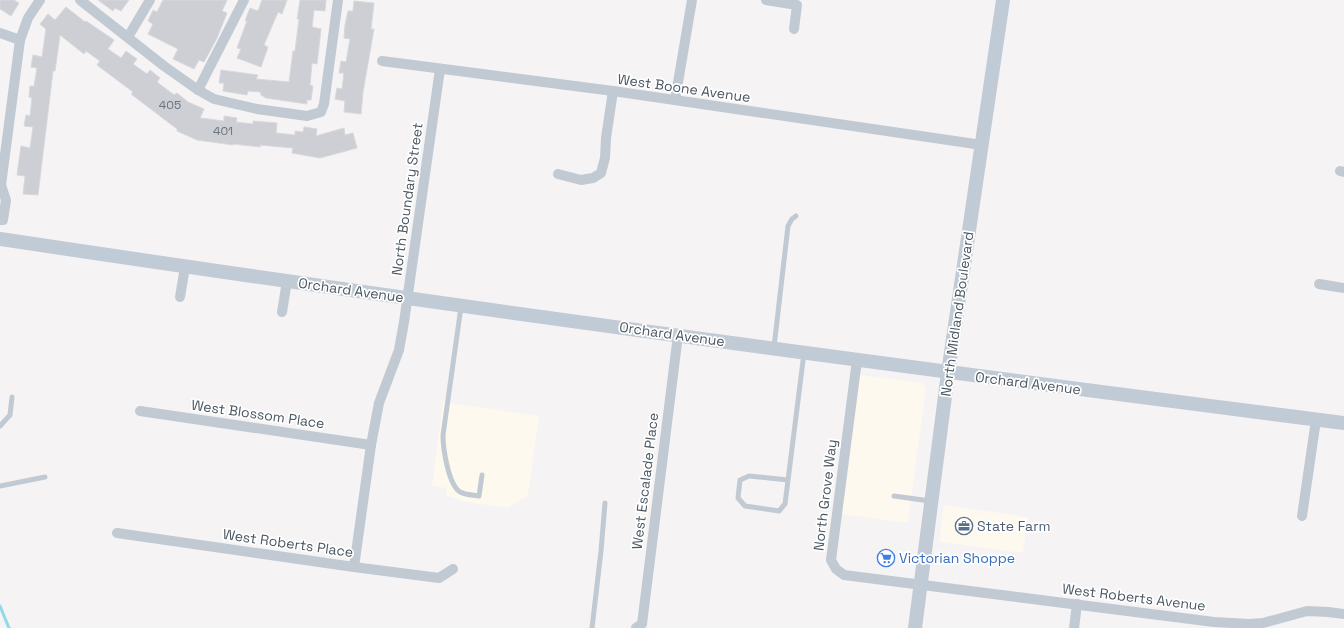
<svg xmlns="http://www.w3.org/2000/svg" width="1344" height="628" font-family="'Space Grotesk',sans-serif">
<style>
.commercial{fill:#fdf9ef}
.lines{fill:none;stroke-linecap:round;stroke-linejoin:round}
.stream{stroke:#90daee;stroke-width:3}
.building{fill:#cdcfd5;stroke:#d7d9de}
.lane{stroke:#c1cad2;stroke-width:5}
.street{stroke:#c1cad2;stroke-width:10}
.secondary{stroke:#c1cbd6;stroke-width:14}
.labels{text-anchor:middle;stroke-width:3.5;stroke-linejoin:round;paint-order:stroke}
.number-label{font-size:12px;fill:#6b747e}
.street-label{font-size:14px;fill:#4a5661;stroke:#fff}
.service-label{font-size:14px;fill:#4e5e75;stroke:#fff;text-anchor:start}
.shop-label{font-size:14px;fill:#366cbe;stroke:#fff;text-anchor:start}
</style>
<rect width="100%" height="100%" fill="#f5f3f3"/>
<g class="commercial">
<polygon points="860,375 923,383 926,388 908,523 841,514"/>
<polygon points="443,402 539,416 528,495 508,508 460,501 453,497 446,496 447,488 432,486"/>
<polygon points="944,505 1028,517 1023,553 939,542"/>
</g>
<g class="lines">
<polyline class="stream" points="0,606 9,628"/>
</g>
<g class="building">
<polygon points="0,0 14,0 19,3 11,16 0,9"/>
<polygon points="98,0 129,0 121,11 115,8 113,11"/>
<polygon points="163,0 227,0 222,11 227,13 217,38 204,62 199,60 194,69 173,59 178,49 148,34 153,24 148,21 153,10 157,12"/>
<polygon points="262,0 287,0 282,14 278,12 264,45 268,47 261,67 237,58 241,49 237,48 247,21 245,21 250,8 258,11"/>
<polygon points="300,0 326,0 325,11 314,10 312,27 321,29 317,64 312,63 310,85 313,86 311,100 307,100 307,104 266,98 261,95 260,92 248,91 247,95 223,91 224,83 219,83 221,70 258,75 256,79 289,82 293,51 295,51 299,19 297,19"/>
<polygon points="354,1 374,3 371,29 374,29 363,92 361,114 344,112 345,101 335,99 337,88 342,89 344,73 339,73 341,61 346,62 350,39 344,38 345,25 348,11 353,11"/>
<polygon points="66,7 85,22 86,21 114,40 108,49 121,58 126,51 137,59 133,64 147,74 150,70 160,78 157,82 174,95 177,93 188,102 204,109 200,118 224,121 224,116 237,118 236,122 253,124 253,121 277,123 276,133 295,135 295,131 303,132 304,127 317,129 316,136 344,128 345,135 353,133 357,148 320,158 292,153 293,148 260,145 260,147 233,144 233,145 197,140 177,131 177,129 131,94 133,92 97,65 100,61 86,51 84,54 60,35 55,71 53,71 38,195 23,194 25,176 17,175 21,146 30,148 33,127 24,126 26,115 30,116 32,98 29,97 30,86 34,86 37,68 31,67 33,55 42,57 46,29 40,24 48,14 55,20"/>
</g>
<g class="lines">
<g class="lane">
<path d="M461,307L443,435C443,448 448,484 460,492C465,495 474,495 479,496L482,475"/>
<polyline points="774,347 788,226 792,219 796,216"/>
<polyline points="0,426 10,415 12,397"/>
<polyline points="788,480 749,476 740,480 738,498 745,506 779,511 785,504 804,353"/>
<polyline points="0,486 45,477"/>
<polyline points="894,496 930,501"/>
<polyline points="592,628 601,551 605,503"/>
</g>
<g class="street">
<polyline points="80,0 164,66 198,90 214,99 257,109 307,116 321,112 324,104 338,0"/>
<polyline points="766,0 797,5 794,29"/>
<polyline points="0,33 20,40"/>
<polyline points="128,37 150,0"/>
<polyline points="382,61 613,91 982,145"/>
<polyline points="198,90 244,0"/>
<polyline points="675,100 692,0"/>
<polyline points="1340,171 1344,172"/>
<polyline points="558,174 581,180 593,178 601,173 605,158 606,138 613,91"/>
<polyline points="0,220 3,220 6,200 1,185 20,40 28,18 40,0"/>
<polyline points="1319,284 1344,288"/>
<polyline points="180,297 185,267"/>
<polyline points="282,312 287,281"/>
<polyline points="857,360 831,560 836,569 844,575 1214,622 1249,624 1263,623 1307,611 1328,612 1344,614"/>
<polyline points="140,411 371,445"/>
<polyline points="1302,516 1316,420"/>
<polyline points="117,533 354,567 439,578 453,569"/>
<polyline points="354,567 371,445 379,403 399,350 404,322 440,69"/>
<polyline points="636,628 642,624 678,335"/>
<polyline points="1074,628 1077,604"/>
</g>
<g class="secondary">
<path d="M0,239C447,306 895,366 1344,423"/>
<polyline points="915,628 948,373 1003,0"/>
</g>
</g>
<defs>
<symbol id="office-ring" viewBox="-11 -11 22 22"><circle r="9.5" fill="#fff" stroke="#5c6f8a" stroke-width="1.5"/><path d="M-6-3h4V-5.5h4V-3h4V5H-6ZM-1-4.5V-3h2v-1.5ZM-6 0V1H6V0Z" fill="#5c6f8a"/></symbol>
<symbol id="supermarket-ring" viewBox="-11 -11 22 22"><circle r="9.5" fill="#fff" stroke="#3f7fe0" stroke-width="1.5"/><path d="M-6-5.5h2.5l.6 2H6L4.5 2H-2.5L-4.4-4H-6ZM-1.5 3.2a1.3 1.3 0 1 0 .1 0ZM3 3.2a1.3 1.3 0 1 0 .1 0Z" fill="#3f7fe0"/></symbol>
</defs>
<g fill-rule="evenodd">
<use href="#office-ring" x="954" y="516" width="20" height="20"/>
<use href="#supermarket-ring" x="876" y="548" width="20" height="20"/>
</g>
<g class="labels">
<g class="number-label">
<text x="170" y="109">405</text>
<text x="223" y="135">401</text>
</g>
<g class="street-label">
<text transform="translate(684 88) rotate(8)" y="5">West Boone Avenue</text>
<text transform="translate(407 199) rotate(-82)" y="5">North Boundary Street</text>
<text transform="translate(351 290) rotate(8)" y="5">Orchard Avenue</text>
<text transform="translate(957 314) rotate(-82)" y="5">North Midland Boulevard</text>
<text transform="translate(672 334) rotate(8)" y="5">Orchard Avenue</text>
<text transform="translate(1028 383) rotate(7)" y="5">Orchard Avenue</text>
<text transform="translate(258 414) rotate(8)" y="5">West Blossom Place</text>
<text transform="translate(645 481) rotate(-83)" y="5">West Escalade Place</text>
<text transform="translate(825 495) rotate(-83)" y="5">North Grove Way</text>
<text transform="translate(288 543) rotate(8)" y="5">West Roberts Place</text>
<text transform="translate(1134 597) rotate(7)" y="5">West Roberts Avenue</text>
</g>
<g class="service-label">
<text x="977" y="531">State Farm</text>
</g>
<g class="shop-label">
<text x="899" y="563">Victorian Shoppe</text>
</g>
</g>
</svg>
